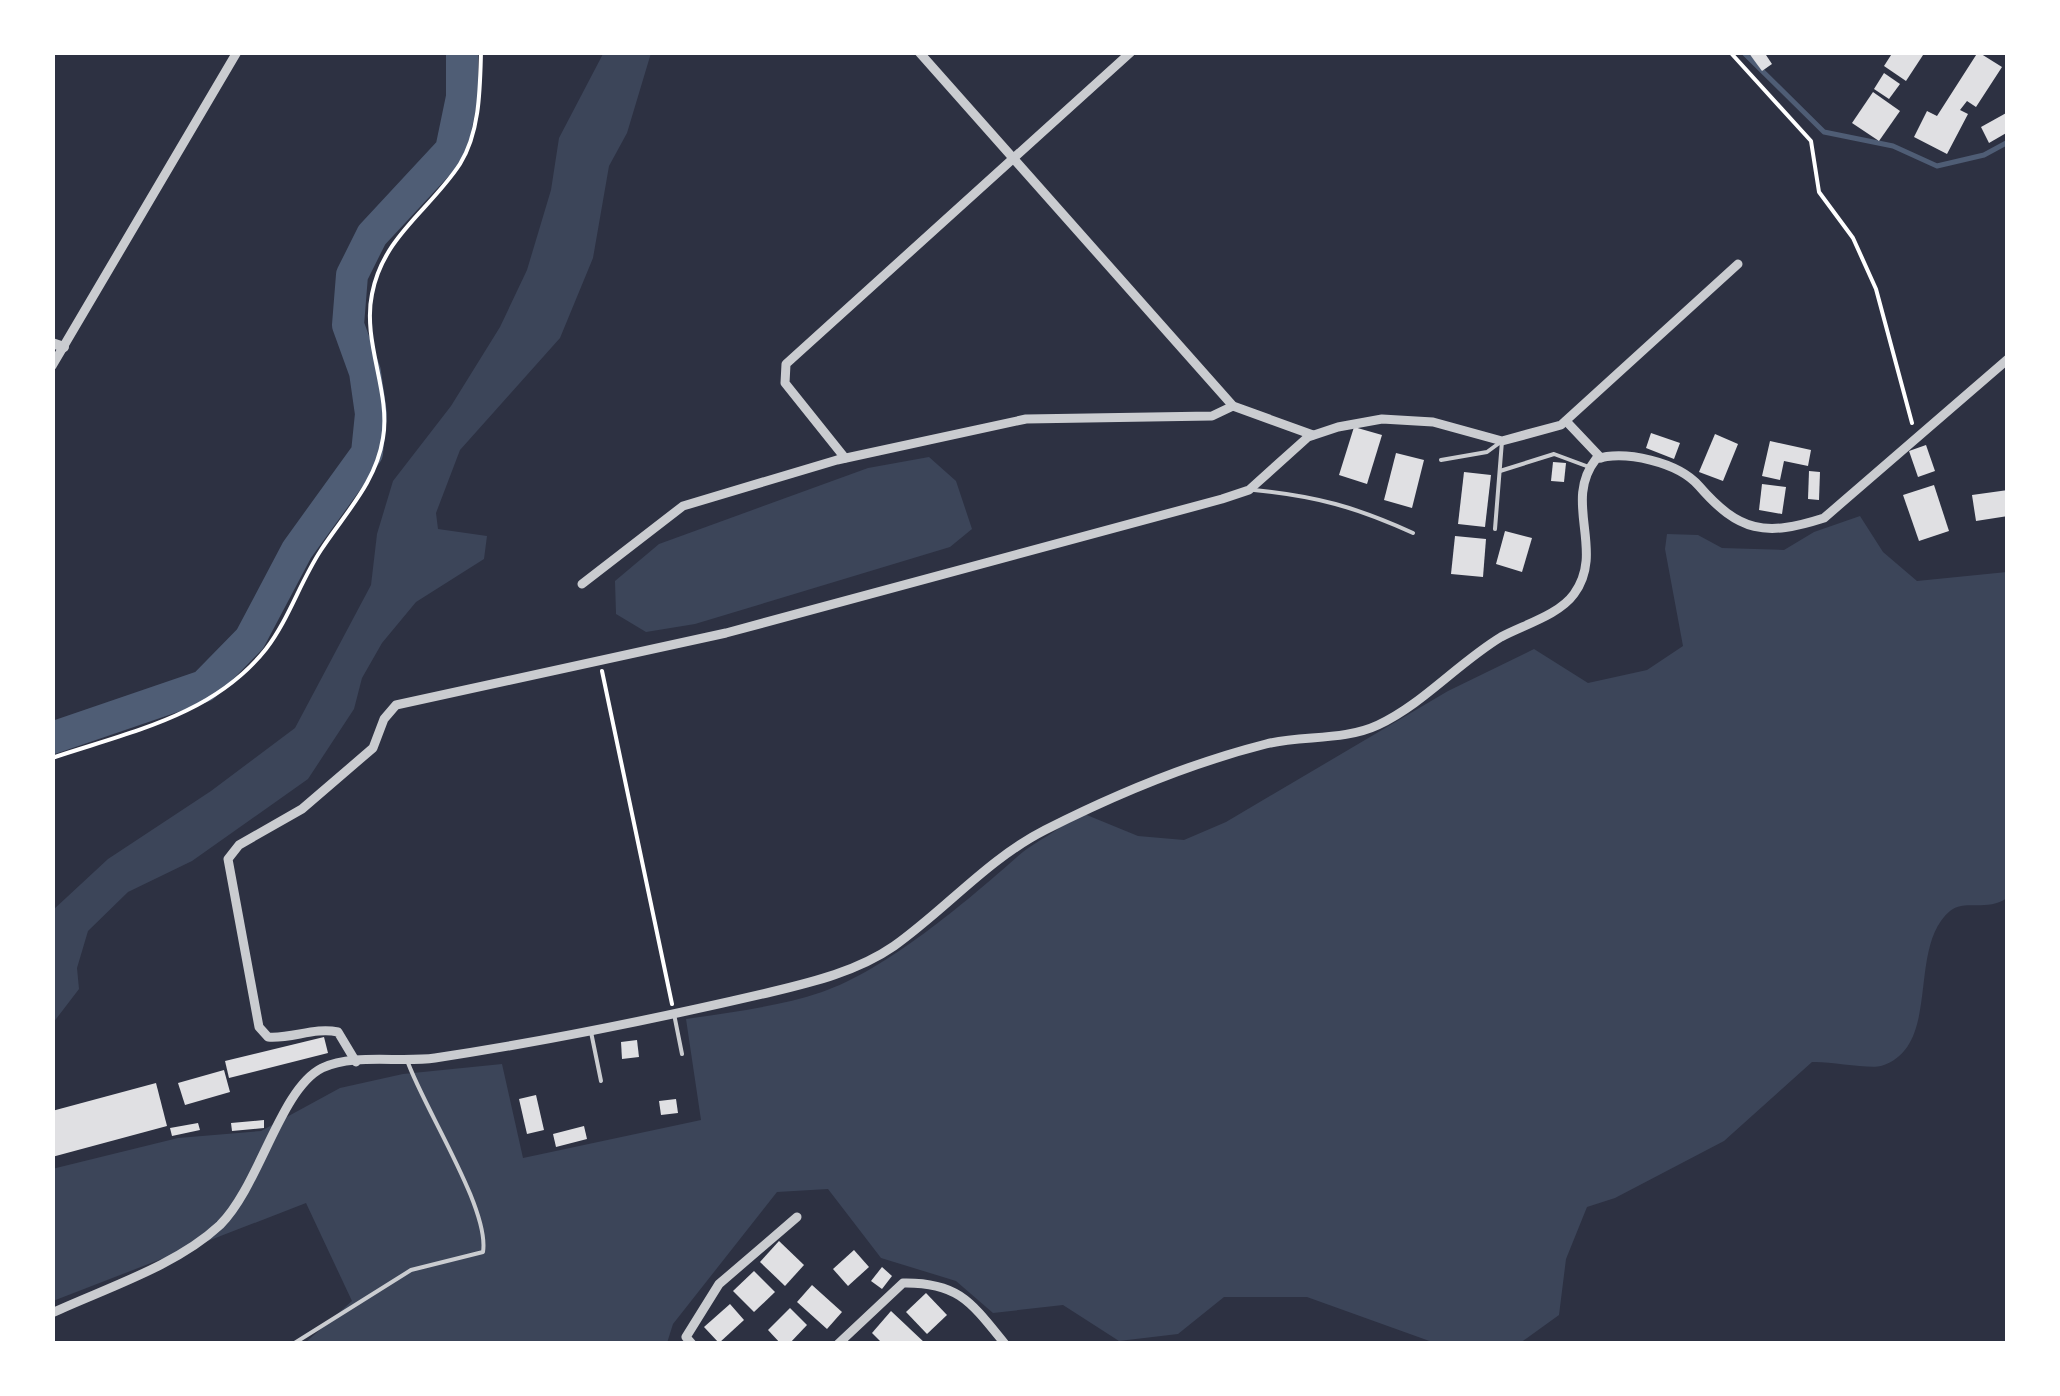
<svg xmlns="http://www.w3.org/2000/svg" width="2060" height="1396" font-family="'Noto Sans',sans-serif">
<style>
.green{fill:#3c4559}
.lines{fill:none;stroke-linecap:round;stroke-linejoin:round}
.stream{stroke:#4f5d75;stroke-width:5}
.river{stroke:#4f5d75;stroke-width:32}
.building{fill:#e0e0e3}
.path{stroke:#fff;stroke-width:4}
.service{stroke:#caccd0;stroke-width:4}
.minor{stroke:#caccd0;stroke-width:9}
.tertiary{stroke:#caccd0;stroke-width:10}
</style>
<rect width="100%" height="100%" fill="#2d3142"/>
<g class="green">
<polygon points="604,52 651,53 627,133 609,166 593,258 560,338 460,450 436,513 438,529 487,536 484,559 416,602 382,643 362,678 354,709 308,779 192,861 128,892 88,931 77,968 79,989 53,1023 53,910 108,859 211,791 295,728 371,585 377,534 393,481 451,406 500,327 527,270 551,190 559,138"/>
<polygon points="929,457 956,481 972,529 950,547 695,624 646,632 616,614 615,581 659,544 868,468"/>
<path d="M1860,516L1883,552L1917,581L2007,572V898C1988,912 1964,899 1950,911C1906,948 1943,1047 1881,1066C1868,1069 1829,1061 1812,1062L1724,1141L1615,1198L1587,1207L1566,1259L1559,1315L1520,1343H1435L1307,1297H1224L1178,1334L1119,1341L1063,1305L993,1313L956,1281L881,1258L828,1189L777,1192L673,1324L667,1343H305L352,1301L306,1203L53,1301L52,1169L178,1138L261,1131L340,1088L403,1074L502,1064L523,1158L701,1120L686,1019C732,1012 777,1007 822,992C886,970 966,902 1017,857C1037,839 1058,834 1077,811L1138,836L1184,840L1226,822L1448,691L1534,649L1588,683L1647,670L1683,646L1665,549L1667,534L1698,535L1722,548L1784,550L1814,532Z"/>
</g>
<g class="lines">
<polyline class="stream" points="1743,52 1824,132 1893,146 1937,166 1984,155 2008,142"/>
<polyline class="river" points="52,738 204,686 250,639 297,550 367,453 371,414 365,372 348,325 352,275 372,235 451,150 462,97 462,52"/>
</g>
<g class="building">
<polygon points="1748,52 1764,52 1772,64 1762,71"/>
<polygon points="1893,52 1925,52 1906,81 1884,66"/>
<polygon points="1978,52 2002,67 1976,107 1967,101 1960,110 1968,114 1947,154 1914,137 1927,111 1937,116"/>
<polygon points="1884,73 1900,84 1889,99 1874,89"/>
<polygon points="1873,92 1900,111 1879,141 1852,123"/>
<polygon points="2008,112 2008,132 1989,143 1981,127"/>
<polygon points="1354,427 1382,435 1367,484 1339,475"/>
<polygon points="1651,433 1680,443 1674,459 1646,448"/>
<polygon points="1715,434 1738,444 1723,481 1699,472"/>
<polygon points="1770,441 1811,450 1808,466 1784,461 1780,480 1762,476"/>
<polygon points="1926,445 1935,471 1918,477 1909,451"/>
<polygon points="1396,453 1424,460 1412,508 1384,500"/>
<polygon points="1553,462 1566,463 1564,482 1551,481"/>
<polygon points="1809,471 1820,472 1819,500 1808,499"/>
<polygon points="1464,472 1491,475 1485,527 1458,524"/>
<polygon points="1762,484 1786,487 1782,514 1759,510"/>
<polygon points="1934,485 1949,531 1919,541 1903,495"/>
<polygon points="2008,490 2008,516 1976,521 1972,495"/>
<polygon points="1505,531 1532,538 1522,572 1496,564"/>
<polygon points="1455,536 1486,539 1483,577 1451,574"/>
<polygon points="324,1037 328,1053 229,1078 225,1061"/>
<polygon points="637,1040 639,1057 622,1059 621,1042"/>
<polygon points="224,1070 230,1092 185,1105 178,1083"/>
<polygon points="156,1083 167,1126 52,1157 52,1111"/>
<polygon points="536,1095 544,1130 527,1134 519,1099"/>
<polygon points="676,1099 678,1113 661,1115 659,1101"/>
<polygon points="264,1120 264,1128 232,1131 231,1123"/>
<polygon points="198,1123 200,1130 172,1136 170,1128"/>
<polygon points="584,1126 587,1139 556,1147 553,1134"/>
<polygon points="779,1241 804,1265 785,1286 760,1262"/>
<polygon points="854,1250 869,1267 848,1286 833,1269"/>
<polygon points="882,1267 892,1276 882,1289 871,1281"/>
<polygon points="754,1271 775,1292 754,1312 733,1291"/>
<polygon points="812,1285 842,1312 827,1329 797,1302"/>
<polygon points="926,1293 947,1315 927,1334 906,1312"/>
<polygon points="730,1304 744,1320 719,1343 704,1327"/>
<polygon points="790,1308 807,1325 789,1344 781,1344 768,1330"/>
<polygon points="891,1311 926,1344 883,1344 872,1333"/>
</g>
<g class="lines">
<g class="path">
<polyline points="1730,52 1811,141 1819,192 1853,238 1876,289 1912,423"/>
<polyline points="602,671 672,1004"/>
<path d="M52,758C129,732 213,716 266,649C289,619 300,582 321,550C345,513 376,483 383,438C391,392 362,342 372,294C383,236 430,210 460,164C480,132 480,88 481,52"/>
</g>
<g class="service">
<polyline points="1441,460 1487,452 1502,441 1495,529"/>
<polyline points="1500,471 1554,454 1589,467"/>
<path d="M1254,490C1316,496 1356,507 1413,533"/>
<polyline points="674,1014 682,1054"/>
<polyline points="591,1032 601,1081"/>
<path d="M293,1344L411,1270L483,1252C490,1209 423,1107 407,1060"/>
</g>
<g class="minor">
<polyline points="919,52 1233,406 1313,435"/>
<polyline points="52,366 237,52"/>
<polyline points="1566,421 1601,458"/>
<polyline points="845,458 785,383 786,364 1131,52"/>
<polyline points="582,584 683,506 837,460 1026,419 1212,416 1233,406"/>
<path d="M356,1062L338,1032C314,1027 292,1039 268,1037L259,1027L228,859L239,845L302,809L373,748L384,719L396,705L726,633L1222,499L1249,490L1308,437L1338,427L1382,419L1433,422L1502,441L1561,425L1738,264"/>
<path d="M52,1313C106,1288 176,1266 220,1225C260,1185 280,1089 322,1068C354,1053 400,1063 435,1058C547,1041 660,1018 771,992C813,982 858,971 894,946C946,909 988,859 1045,830C1114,795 1191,763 1266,744C1302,735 1344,741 1378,725C1423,704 1458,663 1501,637C1523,625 1559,615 1574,594C1606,550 1562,502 1596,459C1625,450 1678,462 1699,486C1739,532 1765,537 1824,518L2008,359"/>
<polyline points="692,1344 686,1337 719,1284 797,1217"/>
<path d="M838,1344L903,1283C958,1282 971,1302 1005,1344"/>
</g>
<polyline class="tertiary" points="52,343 64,347"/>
</g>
<rect width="2060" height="1396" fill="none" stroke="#ffffff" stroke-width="110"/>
</svg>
